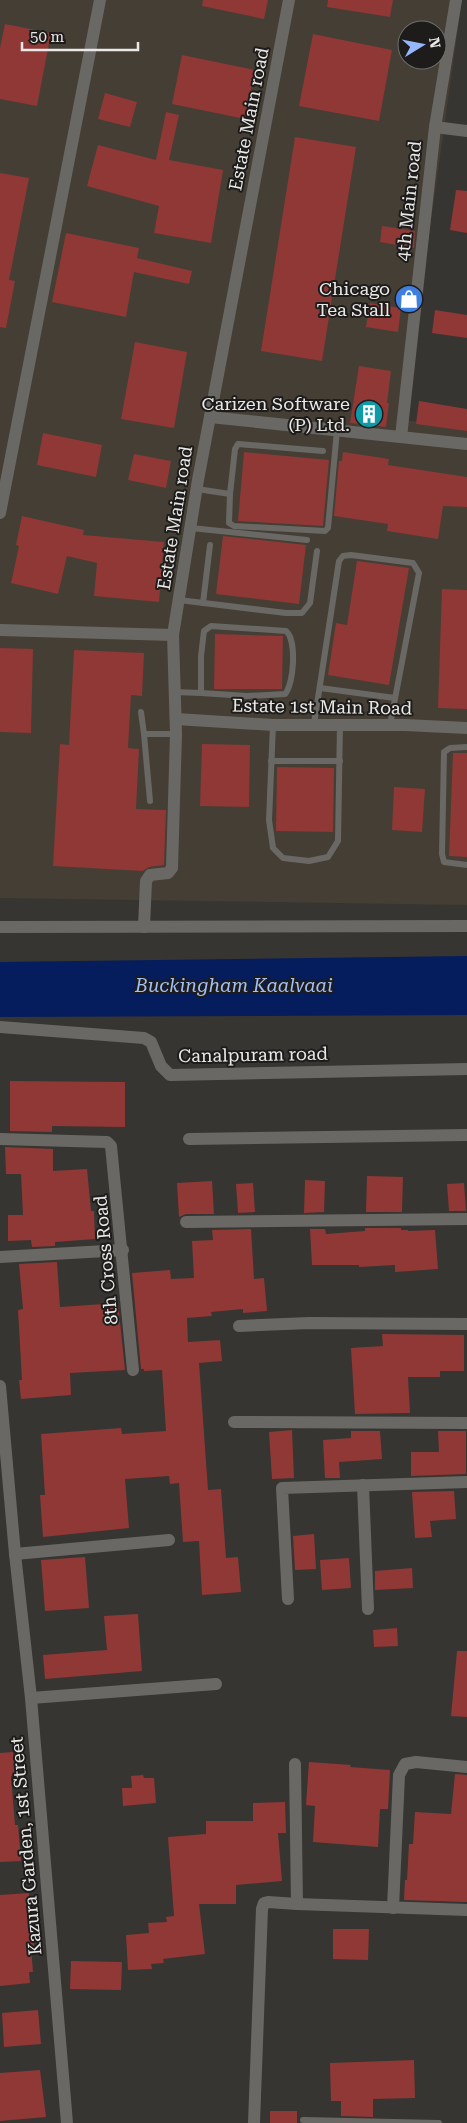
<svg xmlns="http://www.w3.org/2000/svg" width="467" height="2123" font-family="'Roboto Serif',serif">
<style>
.built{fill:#443e35;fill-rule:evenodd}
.water{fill:#051d5d}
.building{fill:#8f3836}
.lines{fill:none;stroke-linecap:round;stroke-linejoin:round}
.service{stroke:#6a6864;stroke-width:6}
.minor{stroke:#6a6864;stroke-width:12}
.labels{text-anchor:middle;stroke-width:4;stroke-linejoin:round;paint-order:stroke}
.street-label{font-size:18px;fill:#eae9e7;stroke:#1d1c1b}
.poi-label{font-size:18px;fill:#eae9e7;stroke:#1d1c1b;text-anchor:end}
.water-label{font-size:19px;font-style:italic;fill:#a2bff9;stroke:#1d1c1b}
</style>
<rect width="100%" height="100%" fill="#373531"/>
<path class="built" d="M0,0H462L403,420L467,427V905L0,898ZM407,30H437V60H407Z"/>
<polygon class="water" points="467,956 467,1015 0,1017 0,962"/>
<g class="building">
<polygon points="203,0 268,0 264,19 202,6"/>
<polygon points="328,0 393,0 390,17 327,7"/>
<polygon points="5,24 51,33 37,106 0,99 0,48"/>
<polygon points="313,34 392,50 379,121 299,106"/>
<polygon points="182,55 255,70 245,119 172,104"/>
<polygon points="105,93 137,102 130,127 98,119"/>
<polygon points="166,112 179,115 169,160 223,170 211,243 154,233 159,206 87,186 98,145 156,160"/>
<polygon points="295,137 356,147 322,361 261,351"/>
<polygon points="0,173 29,178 9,280 15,281 6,328 0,327"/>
<polygon points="456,190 467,191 467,233 450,230"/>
<polygon points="382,226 415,231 414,248 380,242"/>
<polygon points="66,233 139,248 137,258 192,271 189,284 134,272 126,317 52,302"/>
<polygon points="370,303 401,308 398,332 366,327"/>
<polygon points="435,310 467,315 467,338 432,333"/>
<polygon points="135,342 187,352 174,428 121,419"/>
<polygon points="359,366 391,371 387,403 389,403 386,427 350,423"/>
<polygon points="419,401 467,409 467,431 416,424"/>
<polygon points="43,433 102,445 96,477 37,465"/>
<polygon points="244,452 329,460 323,526 238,521"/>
<polygon points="343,452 389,459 388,465 467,477 467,507 443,506 438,539 387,531 388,524 334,516 339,461 342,461"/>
<polygon points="134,454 171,461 166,488 128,480"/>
<polygon points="22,516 84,530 83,535 164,542 159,602 94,596 97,563 67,556 58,594 11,583 19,546 16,545"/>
<polygon points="223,536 306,545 299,604 216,594"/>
<polygon points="357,561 409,568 389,685 328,675 336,623 347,625"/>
<polygon points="442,589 467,590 467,709 438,708"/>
<polygon points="215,634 283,636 282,689 214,689"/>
<polygon points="0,648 33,649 31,733 0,732"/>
<polygon points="74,650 144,653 142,696 131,695 128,748 139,749 136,809 166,810 164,865 149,867 143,871 53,866 60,744 69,745"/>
<polygon points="202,744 250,745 249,807 200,806"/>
<polygon points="453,753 467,753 467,857 449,856"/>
<polygon points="277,767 334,768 333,832 276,831"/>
<polygon points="394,787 425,789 422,832 392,830"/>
<polygon points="10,1081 125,1082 125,1127 52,1126 52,1132 10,1131"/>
<polygon points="5,1147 53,1149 53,1171 87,1169 91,1211 94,1211 95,1239 55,1242 55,1246 32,1247 31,1240 8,1241 8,1215 23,1215 21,1174 6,1174"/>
<polygon points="367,1176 403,1177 402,1212 366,1212"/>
<polygon points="305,1180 325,1181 324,1212 304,1213"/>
<polygon points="212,1181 214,1214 186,1214 179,1217 177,1183"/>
<polygon points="253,1183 255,1212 238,1213 236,1184"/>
<polygon points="464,1183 466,1211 449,1211 447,1184"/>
<polygon points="365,1228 401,1228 401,1230 408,1230 408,1231 435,1230 438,1269 395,1272 395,1265 359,1267 359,1265 312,1265 310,1229 325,1229 326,1234 365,1231"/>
<polygon points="251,1229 254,1279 264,1278 267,1311 243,1313 243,1309 211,1312 212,1316 187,1318 188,1342 220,1340 222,1361 199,1363 208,1490 221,1489 226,1558 238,1557 241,1592 202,1595 199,1541 183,1542 179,1483 170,1484 169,1476 125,1479 129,1528 43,1537 40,1495 45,1495 41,1434 121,1428 122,1434 166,1431 162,1370 144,1371 144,1369 141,1369 132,1273 170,1270 171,1279 194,1278 192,1241 213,1240 212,1230"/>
<polygon points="57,1262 60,1307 118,1303 125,1370 70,1373 71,1395 21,1399 19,1380 22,1380 18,1310 23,1309 19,1264"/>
<polygon points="382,1334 464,1335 464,1371 440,1371 440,1377 408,1377 410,1413 355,1414 351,1348 383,1346"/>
<polygon points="292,1430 294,1478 272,1479 269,1432"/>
<polygon points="351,1431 380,1431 382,1459 339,1462 340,1478 325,1478 323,1440 351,1438"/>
<polygon points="438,1431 466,1431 466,1474 411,1476 411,1452 439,1452"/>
<polygon points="454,1491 456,1519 430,1521 432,1537 415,1538 412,1492"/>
<polygon points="314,1534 316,1569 295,1570 293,1536"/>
<polygon points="85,1557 89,1608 45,1611 41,1560"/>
<polygon points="349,1558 351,1588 322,1590 320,1560"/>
<polygon points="412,1568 413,1588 375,1590 375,1571"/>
<polygon points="138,1614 142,1671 45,1679 43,1655 107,1650 104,1616"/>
<polygon points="397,1628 398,1646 374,1647 373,1630"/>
<polygon points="457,1651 467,1651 467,1717 451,1716"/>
<polygon points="13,1752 15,1775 11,1776 15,1825 18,1825 21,1861 0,1862 0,1753"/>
<polygon points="309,1762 351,1765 350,1767 390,1770 388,1809 380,1809 378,1847 313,1842 315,1806 306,1805"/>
<polygon points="455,1774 467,1775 467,1902 404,1900 405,1880 407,1880 409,1844 413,1844 415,1812 451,1814"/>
<polygon points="143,1775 144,1778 154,1778 156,1803 123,1806 122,1788 132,1788 131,1776"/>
<polygon points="285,1802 286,1833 278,1833 282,1881 236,1885 236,1904 199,1904 205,1954 163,1959 164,1963 151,1964 152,1969 128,1970 126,1935 149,1933 148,1923 167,1922 166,1917 174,1916 168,1837 206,1834 206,1821 253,1821 253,1803"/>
<polygon points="29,1893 34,1947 31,1947 33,1972 29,1972 30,1983 0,1986 0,1895"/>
<polygon points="333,1929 369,1929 368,1960 333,1959"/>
<polygon points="71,1961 122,1962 121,1990 70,1989"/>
<polygon points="38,2010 41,2044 4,2047 2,2013"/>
<polygon points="414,2060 415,2098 373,2099 373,2117 341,2116 341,2101 331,2101 330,2063"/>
<polygon points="40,2070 46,2117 0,2121 0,2073"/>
<rect x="270" y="2111" width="27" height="12"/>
</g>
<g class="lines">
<g class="service">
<polyline points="197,489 230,494 235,449 238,444 323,451"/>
<polyline points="230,494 229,523 234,526 325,531 328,528 337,430"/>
<polyline points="191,528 307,540"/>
<polyline points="179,600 286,613 302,613 310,603 317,551"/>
<polyline points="203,603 210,545"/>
<polyline points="320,688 395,698"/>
<path d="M174,692L201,693V656L204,631L211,626L286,631C297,640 294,684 285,694L247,696L201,693"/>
<polyline points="141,712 144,734"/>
<polyline points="314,724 339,561 343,556 351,555 413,563 419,573 390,725"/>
<polyline points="273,725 269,820 273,848 283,858 309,861 328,857 338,841 340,724"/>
<polyline points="467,747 450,748 444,752 442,854 444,862 467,865"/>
<polyline points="271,761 340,761"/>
<polyline points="150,801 144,734 176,734"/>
<polyline points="303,2120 439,2123"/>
</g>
<g class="minor">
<polyline points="435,127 467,131"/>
<polyline points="210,417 467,444"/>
<polyline points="401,437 435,127 456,0"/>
<polyline points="0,513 100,0"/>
<polyline points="0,630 173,635"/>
<polyline points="176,719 273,725 405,725 467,728"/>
<polyline points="0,927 467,926"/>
<polyline points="144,927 146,881 150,875 168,873 172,868 176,734 173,635 198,480 289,0"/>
<polyline points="0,1027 144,1038 151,1042 161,1066 170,1075 467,1069"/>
<polyline points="0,1139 107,1142 111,1146 133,1370"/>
<polyline points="189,1139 467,1135"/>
<polyline points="186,1222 467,1219"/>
<polyline points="0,1257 123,1250"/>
<polyline points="239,1326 309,1323 467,1324"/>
<polyline points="0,1386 15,1554 31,1698 67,2123"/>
<polyline points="234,1422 467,1423"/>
<polyline points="363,1485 368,1609"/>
<polyline points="15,1554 169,1540"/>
<polyline points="288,1599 282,1488 467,1482"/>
<polyline points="31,1698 216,1684"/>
<polyline points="295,1764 297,1904 467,1910"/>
<polyline points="393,1908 399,1775 405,1764 416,1762 467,1767"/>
<polyline points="254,2123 262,1909 264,1903 268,1902 297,1904"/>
</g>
</g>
<defs>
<symbol id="shop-disc" viewBox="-11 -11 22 22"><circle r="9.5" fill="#3f7fe0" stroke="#1d1c1b"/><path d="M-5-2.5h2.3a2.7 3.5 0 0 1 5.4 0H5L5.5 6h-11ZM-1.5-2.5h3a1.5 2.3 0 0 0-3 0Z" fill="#fff"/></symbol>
<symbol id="building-disc" viewBox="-11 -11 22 22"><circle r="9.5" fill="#0f9aa8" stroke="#1d1c1b"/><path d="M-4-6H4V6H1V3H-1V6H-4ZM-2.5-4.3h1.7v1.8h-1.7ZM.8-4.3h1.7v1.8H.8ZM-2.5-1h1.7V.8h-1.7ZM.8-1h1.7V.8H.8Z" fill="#fff"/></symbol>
</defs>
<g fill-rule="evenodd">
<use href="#shop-disc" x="393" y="283" width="32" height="32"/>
<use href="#building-disc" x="353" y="398" width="32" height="32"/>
</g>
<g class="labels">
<g class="street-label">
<text transform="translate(249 119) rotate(-79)" y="6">Estate Main road</text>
<text transform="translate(409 201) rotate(-84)" y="6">4th Main road</text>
<text transform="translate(175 518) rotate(-81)" y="6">Estate Main road</text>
<text transform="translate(322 707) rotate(1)" y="6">Estate 1st Main Road</text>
<text transform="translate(253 1055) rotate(-1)" y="6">Canalpuram road</text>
<text transform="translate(106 1260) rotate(-95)" y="6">8th Cross Road</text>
<text transform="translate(26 1846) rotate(-95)" y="6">Kazura Garden, 1st Street</text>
</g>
<g class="poi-label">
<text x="390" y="295">Chicago<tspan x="390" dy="21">Tea Stall</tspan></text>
<text x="350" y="410">Carizen Software<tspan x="350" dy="21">(P) Ltd.</tspan></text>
</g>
<g class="water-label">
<text x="234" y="992">Buckingham Kaalvaai</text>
</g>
</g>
<g transform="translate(422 45) rotate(80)"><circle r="24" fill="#1d1c1b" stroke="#6f6e6d"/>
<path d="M0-4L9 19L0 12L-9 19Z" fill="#94b7fd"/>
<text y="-8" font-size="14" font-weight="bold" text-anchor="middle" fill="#eae9e7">N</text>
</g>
<path d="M22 42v8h116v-8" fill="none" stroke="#eae9e7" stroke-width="2.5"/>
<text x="30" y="42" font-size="15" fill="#eae9e7" stroke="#1d1c1b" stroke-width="4" paint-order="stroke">50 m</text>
</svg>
